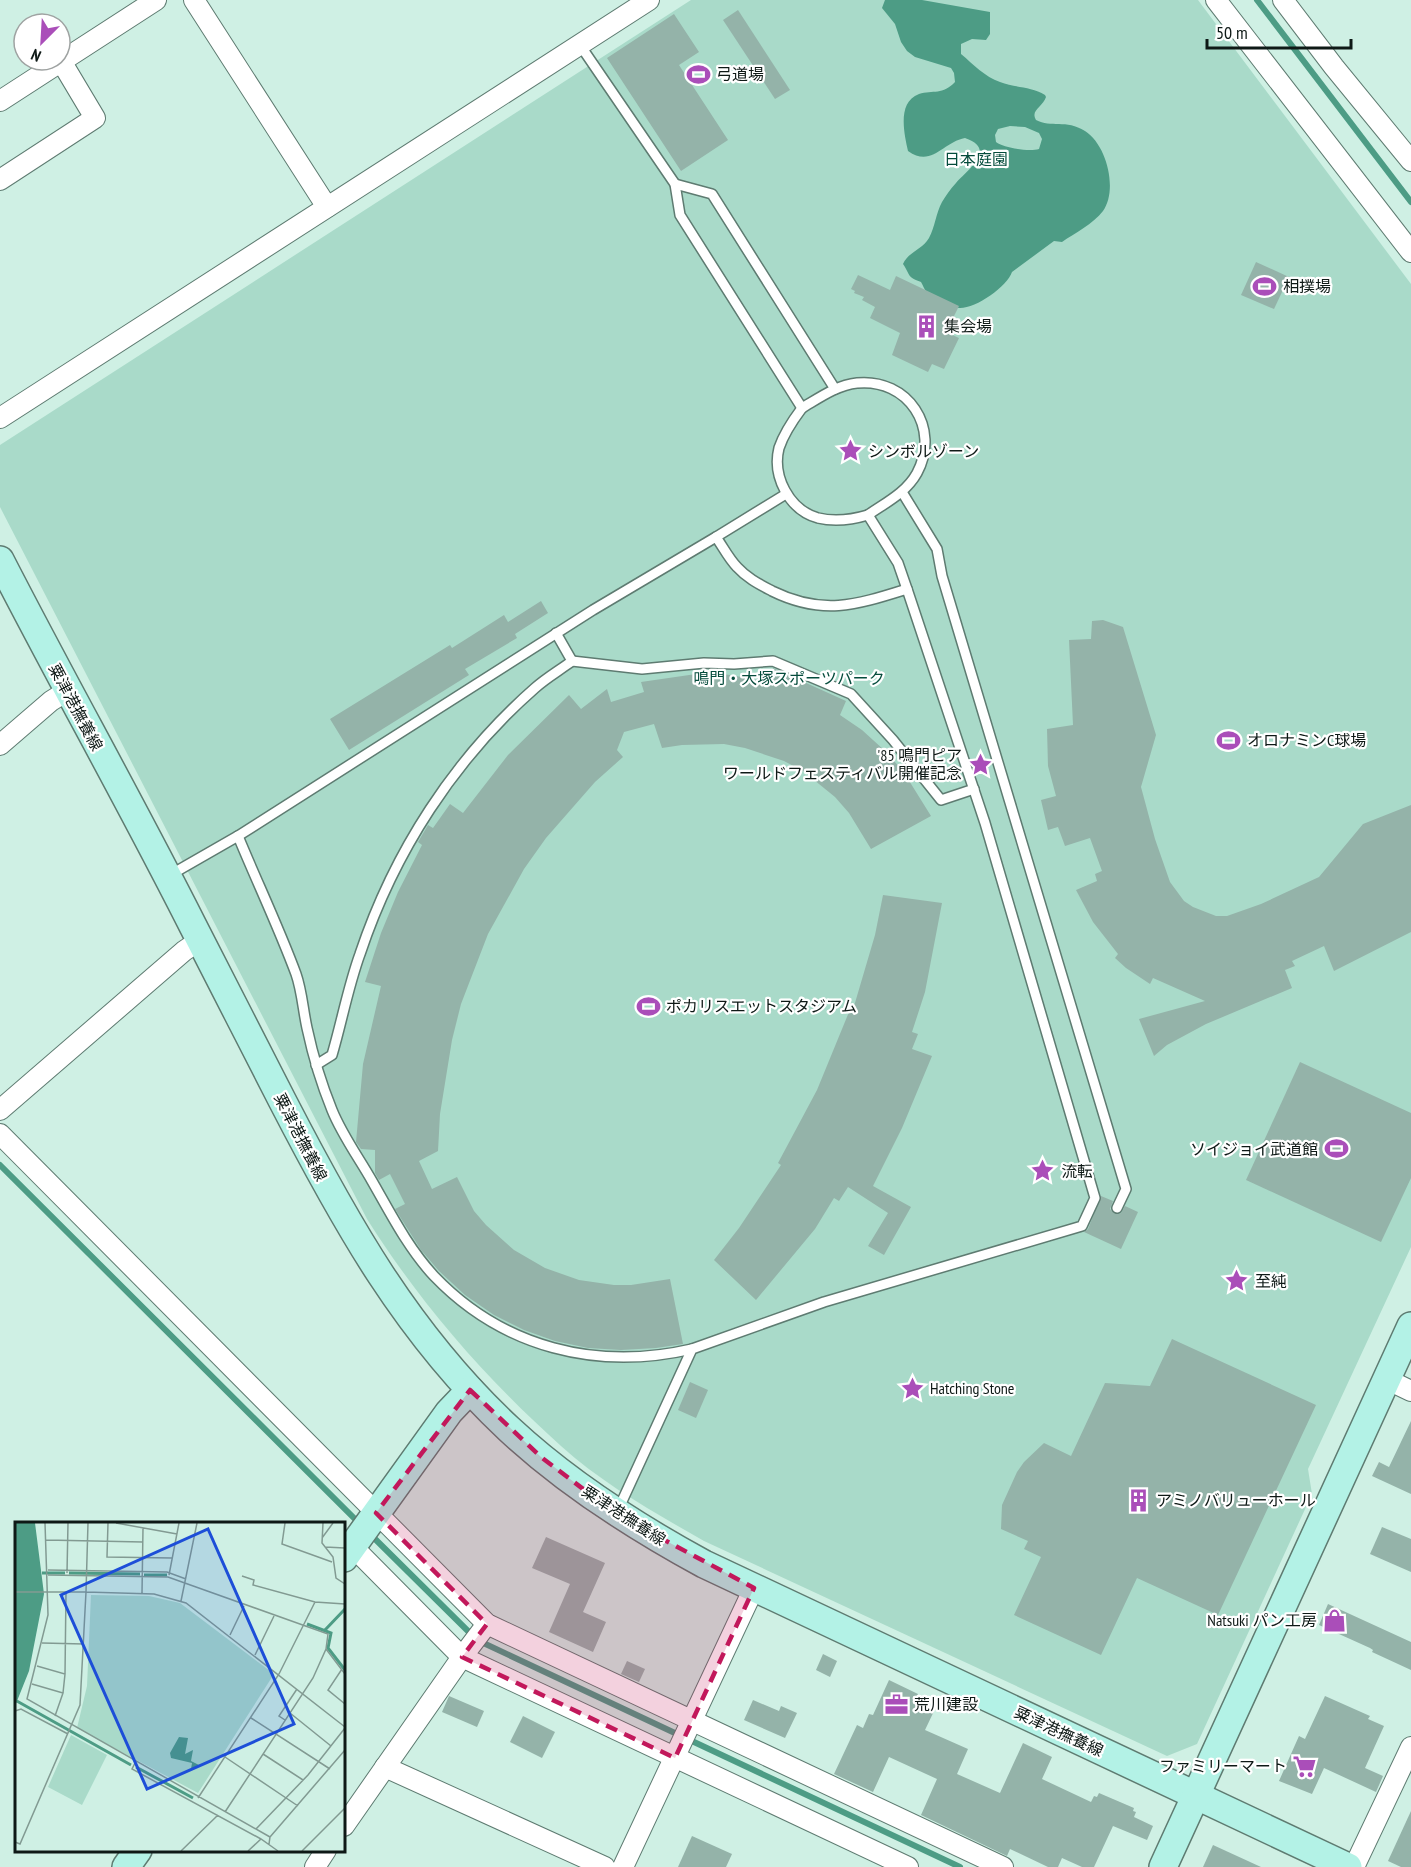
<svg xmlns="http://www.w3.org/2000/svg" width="1411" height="1867" font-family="'PT Sans Narrow','Noto Sans JP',sans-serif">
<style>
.green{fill:#a9dac9}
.water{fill:#4d9c85;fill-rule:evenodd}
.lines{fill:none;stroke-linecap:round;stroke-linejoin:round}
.stream{stroke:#4d9c85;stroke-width:6}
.building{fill:#94b3a9}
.lane-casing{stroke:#5e7b71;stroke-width:12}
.street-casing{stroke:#5e7b71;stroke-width:22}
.secondary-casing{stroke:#5e7b71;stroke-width:30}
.lane{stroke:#fff;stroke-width:9}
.street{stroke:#fff;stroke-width:20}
.secondary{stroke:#b3f2e6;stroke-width:27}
.marked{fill:#c2185b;fill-opacity:0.2;stroke:#c2185b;stroke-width:4.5;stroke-dasharray:12 8;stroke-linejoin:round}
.labels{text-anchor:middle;stroke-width:4.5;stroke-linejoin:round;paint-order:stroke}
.poi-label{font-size:16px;fill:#0e1916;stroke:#fff;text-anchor:start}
.park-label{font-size:16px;fill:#054c3c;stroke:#fff}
.street-label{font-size:16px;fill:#0e1916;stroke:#fff}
.inset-river{fill:none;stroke:#4d9c85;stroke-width:3}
.inset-road{fill:none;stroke:#829a92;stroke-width:1.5}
.view{fill:#1d4ed8;fill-opacity:0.15;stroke:#1d4ed8;stroke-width:3}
.inset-edge{fill:none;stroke:#0e1916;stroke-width:3}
</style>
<rect width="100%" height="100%" fill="#cff0e4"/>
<path class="green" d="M691,0H1198L1411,284V1247L1308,1469L1312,1494L1197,1744L1167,1756L704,1541C655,1513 603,1484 561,1446C486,1379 420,1303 367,1219L0,507V445Z"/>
<path class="water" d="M885,0H922L990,12V34L986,40L972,39L961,44V54C973,64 985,77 1000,82C1015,88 1031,86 1045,95L1046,97C1043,107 1030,110 1036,120C1051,128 1066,119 1085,131C1107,145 1118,190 1103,211C1093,224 1075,233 1062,242L1054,241L1012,272C1007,287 975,309 959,308C953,308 930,296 926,291C924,289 923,285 921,282C907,277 911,276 903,264C908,252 922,250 929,238C935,227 936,213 942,202C946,196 950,189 956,183C967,170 998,149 965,138C943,142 932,168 908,151C904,133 897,102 919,94C933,90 943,95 955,82L954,73L951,68L915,57L907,51L901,42L895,24L882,8ZM1010,126L1025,127L1039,133L1042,139L1039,149C1029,152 1004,148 996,142L995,135L998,129Z"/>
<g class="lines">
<g class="stream">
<polyline points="1257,0 1411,202"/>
<polyline points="0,1165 361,1525"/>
<polyline points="370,1534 477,1640 960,1867"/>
</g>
</g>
<g class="building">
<polygon points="738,10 790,90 775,99 723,20"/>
<polygon points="674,14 699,52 679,65 728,140 681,171 607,58"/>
<polygon points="1256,262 1289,277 1274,309 1241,295"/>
<polygon points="858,275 890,290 896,276 959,306 946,332 959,338 944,369 932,364 928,372 892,355 900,333 870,318 875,307 862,300 864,297 854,293 855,291 851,289"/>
<polygon points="541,601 548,613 515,634 517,638 465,669 469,675 349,750 330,719 450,645 452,648 504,615 508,622"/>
<polygon points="1103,620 1123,627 1156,735 1141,787 1155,839 1170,882 1184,901 1193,907 1216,916 1227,916 1261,904 1319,877 1363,824 1411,805 1411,932 1334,971 1324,946 1292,961 1295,966 1285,970 1292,988 1206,1024 1167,1045 1154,1056 1139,1019 1205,1001 1153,978 1150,984 1126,968 1115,958 1118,954 1093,922 1076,890 1097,881 1095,874 1102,871 1090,838 1065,846 1058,827 1048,830 1041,800 1056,796 1048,766 1047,729 1073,725 1069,640 1091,639 1092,621"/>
<polygon points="773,668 846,701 840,715 862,730 884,750 903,771 931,816 871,849 849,813 835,797 803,771 784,761 745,748 724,744 682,745 662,748 654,724 624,732 617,750 623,757 595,782 546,838 524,869 488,934 461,1004 452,1040 440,1114 438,1151 419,1161 432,1189 457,1177 474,1211 486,1225 514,1250 545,1268 579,1280 614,1285 631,1285 670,1279 683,1344 656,1348 621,1350 588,1348 555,1341 524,1330 494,1315 465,1295 439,1271 421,1250 395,1209 405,1204 390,1174 379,1180 375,1173 375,1150 361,1149 356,1142 363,1064 381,986 365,982 381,933 398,892 422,845 418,842 428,825 433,828 450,804 463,813 508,755 569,695 581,709 607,689 611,702 644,692 641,682 703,673 731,675 767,682"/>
<polygon points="883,895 942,903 925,992 912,1032 918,1034 912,1049 932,1056 902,1128 873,1186 911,1207 884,1255 868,1246 888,1213 848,1187 839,1201 834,1198 815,1229 756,1300 714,1260 739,1228 781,1165 778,1163 817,1090 849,1012 852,1013 875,935"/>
<polygon points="1300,1062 1411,1113 1411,1178 1381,1242 1246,1180"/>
<polygon points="1101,1196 1113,1201 1110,1209 1115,1214 1121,1213 1125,1206 1138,1212 1121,1249 1084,1232 1088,1229"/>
<polygon points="1172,1339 1316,1405 1218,1615 1137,1578 1101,1655 1014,1615 1041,1557 1024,1549 1028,1541 1001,1529 1002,1505 1017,1472 1024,1462 1044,1443 1071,1456 1105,1383 1150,1386"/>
<polygon points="690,1382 708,1390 696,1418 678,1410"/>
<polygon points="1411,1421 1411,1494 1372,1476 1379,1462 1389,1467"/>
<polygon points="1382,1527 1411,1539 1411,1572 1370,1554"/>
<polygon points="546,1537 605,1563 583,1612 606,1622 593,1652 549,1632 570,1584 532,1568"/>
<polygon points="1328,1604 1411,1642 1411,1670 1372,1652 1373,1650 1370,1648 1319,1625"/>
<polygon points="823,1654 837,1661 830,1677 816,1670"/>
<polygon points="627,1661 645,1669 639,1682 621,1674"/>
<polygon points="889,1680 918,1694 915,1700 935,1709 925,1730 968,1749 957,1774 1000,1793 1023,1743 1052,1757 1042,1779 1091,1802 1094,1796 1097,1797 1099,1793 1134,1808 1133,1811 1136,1812 1134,1817 1153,1826 1147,1840 1113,1826 1094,1867 1082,1867 1062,1858 1058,1867 1048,1867 1010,1849 1007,1856 921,1815 937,1779 889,1757 873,1792 834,1774 857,1725 863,1728 869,1714 873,1715"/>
<polygon points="449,1696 484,1711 477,1727 442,1712"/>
<polygon points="1325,1696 1370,1716 1368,1719 1384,1726 1365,1768 1383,1776 1376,1792 1324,1768 1312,1794 1279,1781 1299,1736 1305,1739"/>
<polygon points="753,1700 779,1711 781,1706 797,1713 785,1738 744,1720"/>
<polygon points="523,1716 555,1732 542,1758 510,1742"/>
<polygon points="1411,1811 1411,1867 1401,1867 1388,1861"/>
<polygon points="692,1836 732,1854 726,1867 678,1867"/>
<polygon points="1213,1845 1261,1867 1203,1867"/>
</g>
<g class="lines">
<defs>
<g id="lane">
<path d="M580,45L675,184L680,215L802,408C819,398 837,385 857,383C908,378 941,428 917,473C906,493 885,503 868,515L898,563L907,589"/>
<polyline points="675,184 712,194 835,389"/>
<path d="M802,408C793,420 784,433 779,448C772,476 789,510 818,518C835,522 851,520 868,515"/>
<polyline points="902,492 937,549 942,576 1126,1189 1117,1208"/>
<polyline points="716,537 786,494"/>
<polyline points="572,661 642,669 704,663 734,664 773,661 851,694 893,740 941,800 974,789"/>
<path d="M238,836C257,882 279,928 296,974C302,991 303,1010 307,1028C313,1056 321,1083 332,1110C342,1135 359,1158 372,1181C391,1214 408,1248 434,1276C503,1348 597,1371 692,1349"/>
<path d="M170,875L238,836L593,610L716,537C723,547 729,559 737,567C747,578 759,584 772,591C823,616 856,605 907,589L985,823L1095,1198L1082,1226L824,1302L692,1349L618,1510"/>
<path d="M316,1065L332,1055C342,1021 348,987 360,954C394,852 454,759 535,688C546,678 560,670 572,661L556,633"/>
</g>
<g id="street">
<polyline points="194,0 327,207"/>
<polyline points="1216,0 1411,252"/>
<polyline points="1283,0 1334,67 1411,161"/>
<polyline points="0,101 156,0"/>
<polyline points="0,180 95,118 61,61"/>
<polyline points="0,418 649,0"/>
<polyline points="0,745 51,701 67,691"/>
<polyline points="0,1110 184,951 200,940"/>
<polyline points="0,1134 487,1624 1003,1867"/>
<polyline points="1386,1379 1411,1391"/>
<polyline points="352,1546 462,1657 908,1867"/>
<polyline points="385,1767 605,1867"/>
<polyline points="344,1826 462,1657 487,1624"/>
<polyline points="315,1867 326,1850"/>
<polyline points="623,1867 754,1588"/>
<polyline points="1354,1867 1411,1747"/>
</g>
<g id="secondary">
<path d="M0,560C63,683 131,803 193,926C223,984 252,1042 282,1100C345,1222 407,1334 509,1429C567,1483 634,1526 704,1564L1348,1867"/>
<polyline points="344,1558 449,1412 470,1390"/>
<polyline points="126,1867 138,1850"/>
<polyline points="1163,1867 1411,1326"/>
</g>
</defs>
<use href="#lane" class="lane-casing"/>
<use href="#street" class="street-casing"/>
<use href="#secondary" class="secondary-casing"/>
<use href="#lane" class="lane"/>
<use href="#street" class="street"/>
<use href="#secondary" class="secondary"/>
</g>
<path class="marked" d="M470,1390L541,1457L616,1514L754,1588L675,1758L462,1657L487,1624L376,1513Z"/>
<defs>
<symbol id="stadium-bare" viewBox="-9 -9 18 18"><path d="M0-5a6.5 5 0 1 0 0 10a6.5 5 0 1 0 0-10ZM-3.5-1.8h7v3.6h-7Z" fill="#aa4eb9" stroke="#fff" stroke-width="2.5" paint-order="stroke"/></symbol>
<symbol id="building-bare" viewBox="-9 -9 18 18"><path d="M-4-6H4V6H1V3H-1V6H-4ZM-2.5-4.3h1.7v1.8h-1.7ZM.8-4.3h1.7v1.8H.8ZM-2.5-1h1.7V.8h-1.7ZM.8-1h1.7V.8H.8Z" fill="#aa4eb9" stroke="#fff" stroke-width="2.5" paint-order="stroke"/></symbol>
<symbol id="sight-bare" viewBox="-9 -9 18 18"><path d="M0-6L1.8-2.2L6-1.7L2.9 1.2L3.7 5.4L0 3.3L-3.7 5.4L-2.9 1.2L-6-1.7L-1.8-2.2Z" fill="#aa4eb9" stroke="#fff" stroke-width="2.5" paint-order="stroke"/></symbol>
<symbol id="shop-bare" viewBox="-9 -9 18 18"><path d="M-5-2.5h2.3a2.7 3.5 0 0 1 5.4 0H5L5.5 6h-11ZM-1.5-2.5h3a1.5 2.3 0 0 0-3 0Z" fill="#aa4eb9" stroke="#fff" stroke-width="2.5" paint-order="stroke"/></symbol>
<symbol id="office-bare" viewBox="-9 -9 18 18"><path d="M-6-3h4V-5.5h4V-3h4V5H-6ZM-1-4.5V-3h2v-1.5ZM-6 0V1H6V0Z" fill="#aa4eb9" stroke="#fff" stroke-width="2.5" paint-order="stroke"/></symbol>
<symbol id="supermarket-bare" viewBox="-9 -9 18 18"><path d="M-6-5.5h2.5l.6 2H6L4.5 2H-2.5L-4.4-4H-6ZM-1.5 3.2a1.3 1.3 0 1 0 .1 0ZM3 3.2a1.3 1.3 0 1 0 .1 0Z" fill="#aa4eb9" stroke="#fff" stroke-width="2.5" paint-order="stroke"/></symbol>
</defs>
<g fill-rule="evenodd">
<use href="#stadium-bare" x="682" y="58" width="33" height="33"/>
<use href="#stadium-bare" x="1248" y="270" width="33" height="33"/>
<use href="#building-bare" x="910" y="310" width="33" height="33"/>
<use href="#sight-bare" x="834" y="434" width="33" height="33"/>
<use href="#stadium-bare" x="1212" y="724" width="33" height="33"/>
<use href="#sight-bare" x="964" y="748" width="33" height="33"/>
<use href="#stadium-bare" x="632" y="990" width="33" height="33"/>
<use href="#stadium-bare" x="1320" y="1132" width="33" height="33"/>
<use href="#sight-bare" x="1026" y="1154" width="33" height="33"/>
<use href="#sight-bare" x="1220" y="1264" width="33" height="33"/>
<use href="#sight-bare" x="896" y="1372" width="33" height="33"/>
<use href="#building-bare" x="1122" y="1484" width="33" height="33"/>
<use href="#shop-bare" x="1318" y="1604" width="33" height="33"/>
<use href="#office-bare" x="880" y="1688" width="33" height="33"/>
<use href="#supermarket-bare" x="1288" y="1750" width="33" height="33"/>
</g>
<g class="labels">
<g class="poi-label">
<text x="716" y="80">弓道場</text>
<text x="1283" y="292">相撲場</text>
<text x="944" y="332">集会場</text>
<text x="868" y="457">シンボルゾーン</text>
<text x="1247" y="746">オロナミンC球場</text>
<text x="962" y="761" text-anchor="end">'85 鳴門ピア<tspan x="962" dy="18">ワールドフェスティバル開催記念</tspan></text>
<text x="666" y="1012">ポカリスエットスタジアム</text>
<text x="1318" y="1155" text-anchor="end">ソイジョイ武道館</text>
<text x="1061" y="1177">流転</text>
<text x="1255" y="1287">至純</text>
<text x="930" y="1394">Hatching Stone</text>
<text x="1156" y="1506">アミノバリューホール</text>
<text x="1317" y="1626" text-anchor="end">Natsuki パン工房</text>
<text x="914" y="1710">荒川建設</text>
<text x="1287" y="1772" text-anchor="end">ファミリーマート</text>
</g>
<g class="park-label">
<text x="976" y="165">日本庭園</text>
<text x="789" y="684">鳴門・大塚スポーツパーク</text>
</g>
<g class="street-label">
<text transform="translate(76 707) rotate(62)" y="6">粟津港撫養線</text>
<text transform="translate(301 1137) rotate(63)" y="6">粟津港撫養線</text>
<text transform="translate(624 1515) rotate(33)" y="6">粟津港撫養線</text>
<text transform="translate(1059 1731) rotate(25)" y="6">粟津港撫養線</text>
</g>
</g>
<g transform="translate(15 1522)">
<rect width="330" height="330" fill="#cff0e4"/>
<path d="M76,73L134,74L165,81L259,152L183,271L62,206L72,164ZM56,213L92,233L67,283L33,265Z" fill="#a9dac9"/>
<path d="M0,1H20L29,72L14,149L0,184ZM164,215L173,216L170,232L178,228L176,239L186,244L176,247L177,241L156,236L155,231Z" fill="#4d9c85"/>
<path class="inset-river" d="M27,51H50M54,51L125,52M129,53H152M292,102L316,111L313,126L330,148M310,108L330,87M0,178L116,243M121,245L178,276"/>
<path class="inset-road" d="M30,1L33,93L12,177L255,315L254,322M93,1L92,35L157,36M101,1L162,12M270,1L267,22L317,40M308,1L307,21L318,35L321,56L330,62M307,16L318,1M31,18L128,20M310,25L330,26M33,48L152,50L171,57M52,51L53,1M33,53L153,55L313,112L311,127L298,156L210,290M154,53L164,1M227,54L239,58L238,63L300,80L330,82M0,70H71L73,1M127,71L128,6M166,79L182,1M215,113L229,84M27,121L69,122M311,127L330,152M240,133L259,94M22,144L50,152L48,171M327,147L313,168L330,182M50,152L51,70M17,162L48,171L40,194M0,189L6,187L53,212M275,191L316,224M236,196L315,247M270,198L264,194L282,167M248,232L288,258M210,235L283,284M120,241L117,247L246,317M183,276L264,152L300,80M241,307L293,253L330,206M255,315L330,228M0,320L5,322L65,183L71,70L139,72L171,81L330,205M166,329L203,293M233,329L246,317L263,329M287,329L330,286"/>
<path class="view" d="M193,7L279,202L132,267L46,73Z"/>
<rect width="330" height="330" class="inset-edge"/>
</g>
<g transform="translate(42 42) rotate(204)"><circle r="28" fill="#ffffff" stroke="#9fa3a2" stroke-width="1.5"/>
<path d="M0-4.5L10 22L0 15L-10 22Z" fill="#aa4eb9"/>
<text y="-9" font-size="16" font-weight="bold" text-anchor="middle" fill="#0e1916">N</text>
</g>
<path d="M1207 39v9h144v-9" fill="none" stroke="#0e1916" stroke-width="3"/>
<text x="1216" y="39" font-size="18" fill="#0e1916" stroke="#ffffff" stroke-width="4.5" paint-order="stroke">50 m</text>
</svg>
